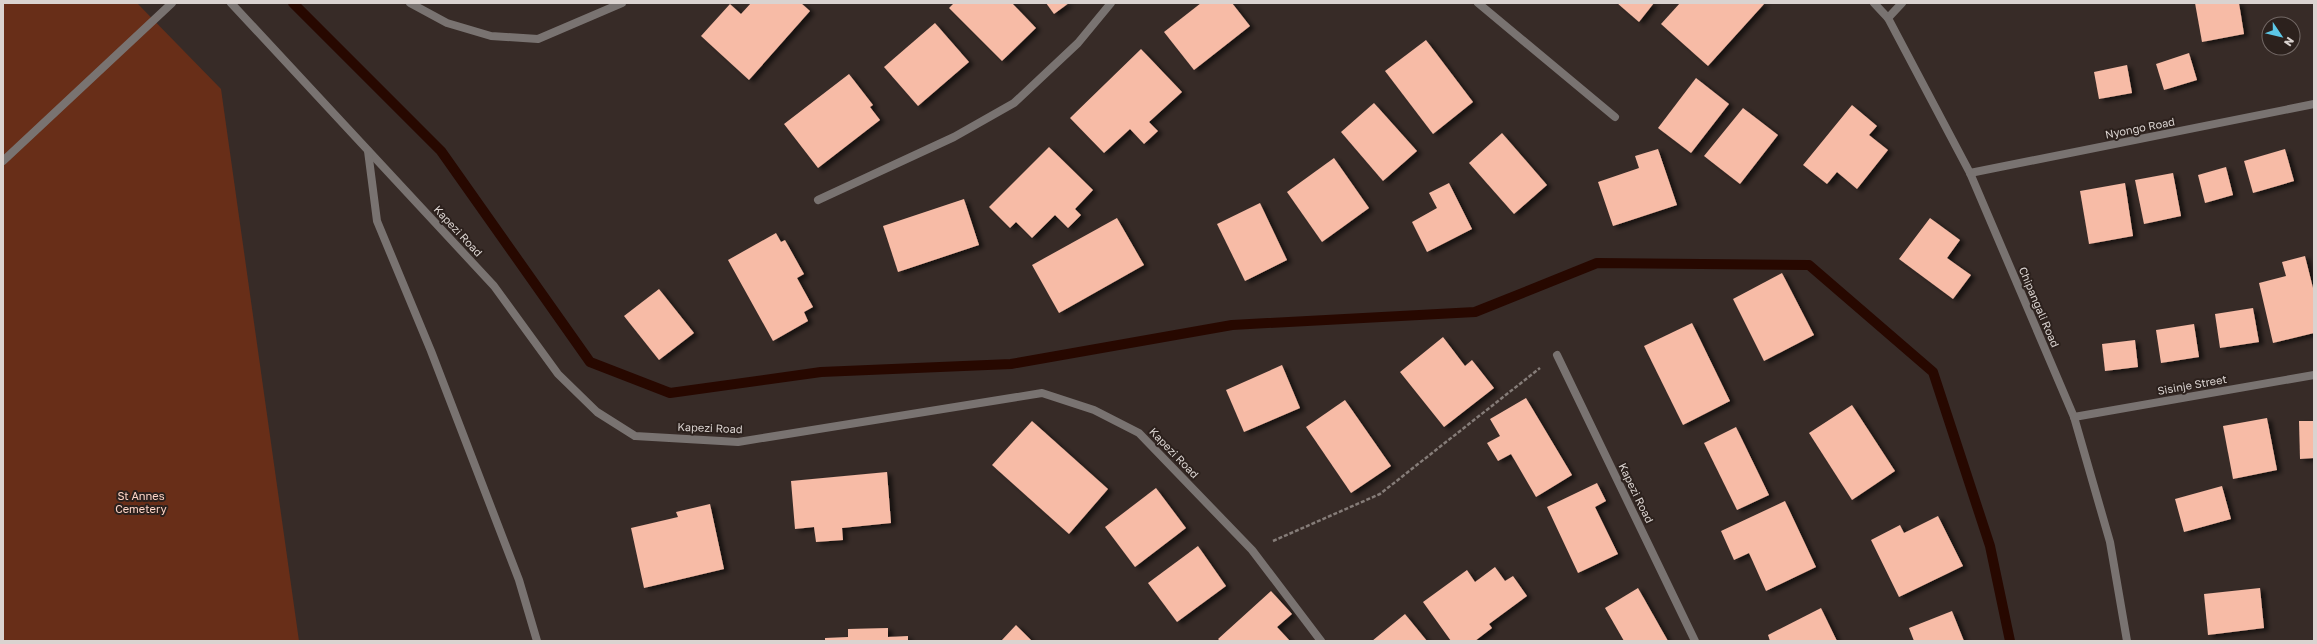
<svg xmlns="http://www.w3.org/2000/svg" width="2317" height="644" font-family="'Golos Text',sans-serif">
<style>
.green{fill:#682e18}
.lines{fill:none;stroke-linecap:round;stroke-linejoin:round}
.stream{stroke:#270800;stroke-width:10}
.building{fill:#f7bba6;filter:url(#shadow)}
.path{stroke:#857c78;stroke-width:2.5;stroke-dasharray:4 2;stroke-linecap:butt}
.minor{stroke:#797371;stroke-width:8}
.tertiary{stroke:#797371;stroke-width:8}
.labels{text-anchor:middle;stroke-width:4;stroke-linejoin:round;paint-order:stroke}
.street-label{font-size:11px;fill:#dad3d0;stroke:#2c211d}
.park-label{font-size:11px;fill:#fdd4c6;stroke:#2c211d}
</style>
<defs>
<filter id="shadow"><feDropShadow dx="4.5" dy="2.5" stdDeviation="2" flood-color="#0009"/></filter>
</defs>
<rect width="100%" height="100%" fill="#372b27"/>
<polygon class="green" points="3,3 137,3 221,89 299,641 3,641"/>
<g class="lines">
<polyline class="stream" points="293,3 441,151 590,362 670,393 821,372 1011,364 1232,325 1475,312 1597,263 1809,265 1933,372 1990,546 2010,641"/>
</g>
<g class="building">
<polygon points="751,3 801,3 810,11 749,80 701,36 730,4 741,14"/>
<polygon points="954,3 1012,3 1036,28 1002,61 949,8"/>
<polygon points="1046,3 1069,3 1054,14"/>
<polygon points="1201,3 1232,3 1250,26 1194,70 1164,32"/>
<polygon points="1617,3 1654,3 1639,22"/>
<polygon points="1680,3 1765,3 1708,66 1661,24"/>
<polygon points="2195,3 2239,3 2244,34 2202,42"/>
<polygon points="935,23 969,62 918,106 884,67"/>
<polygon points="1426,40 1473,102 1433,134 1385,71"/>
<polygon points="1141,49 1182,92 1149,122 1158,131 1144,144 1130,129 1104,153 1070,118"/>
<polygon points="2189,53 2197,80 2164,90 2156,64"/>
<polygon points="2127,65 2132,93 2099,99 2094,72"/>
<polygon points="849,74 873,105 870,107 880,120 818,168 784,124"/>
<polygon points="1696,78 1729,104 1691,153 1658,128"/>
<polygon points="1374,103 1417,151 1383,181 1341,132"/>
<polygon points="1852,105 1877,126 1869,135 1888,150 1857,189 1837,172 1827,184 1803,165"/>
<polygon points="1743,108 1778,135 1740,184 1704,156"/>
<polygon points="1502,133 1547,185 1514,214 1469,163"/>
<polygon points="1049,147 1093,190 1075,209 1081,215 1068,228 1055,215 1032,238 1016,222 1010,228 989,207"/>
<polygon points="1658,149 1677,205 1613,226 1598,182 1639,168 1635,156"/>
<polygon points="2285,149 2294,181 2253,193 2244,161"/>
<polygon points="1334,158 1369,208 1322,242 1287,192"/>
<polygon points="2226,167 2233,195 2205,203 2198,175"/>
<polygon points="2173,173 2181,216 2144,224 2135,180"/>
<polygon points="1449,183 1472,229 1427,252 1412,222 1437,208 1429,193"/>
<polygon points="2125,183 2133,236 2089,244 2080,191"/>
<polygon points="964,199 979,245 898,272 883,226"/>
<polygon points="1260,203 1287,260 1245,281 1217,224"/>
<polygon points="1117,218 1144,265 1059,313 1032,265"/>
<polygon points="1930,218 1960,240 1947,258 1971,275 1953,299 1899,259"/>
<polygon points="776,233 781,242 785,240 804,274 797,278 813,307 804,312 808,321 773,341 728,260"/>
<polygon points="2305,256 2314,292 2314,333 2273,343 2259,283 2286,276 2282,262"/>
<polygon points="1782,273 1814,335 1764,361 1733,299"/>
<polygon points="659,289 694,333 659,360 624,316"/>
<polygon points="2253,308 2259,342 2220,348 2215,314"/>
<polygon points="1692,323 1730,401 1683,425 1644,346"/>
<polygon points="2194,324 2199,357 2161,363 2156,330"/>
<polygon points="1443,337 1465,366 1472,360 1494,388 1444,427 1400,372"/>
<polygon points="2135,340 2138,367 2105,371 2102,344"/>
<polygon points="1282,365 1300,408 1244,432 1226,390"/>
<polygon points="1526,398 1572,475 1536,497 1511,454 1498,461 1487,443 1500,436 1490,419"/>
<polygon points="1345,400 1391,466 1351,493 1306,427"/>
<polygon points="1852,405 1895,471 1852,500 1809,433"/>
<polygon points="2267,418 2277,470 2233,479 2223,426"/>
<polygon points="1032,421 1108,489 1069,534 992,465"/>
<polygon points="2299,421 2314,421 2314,458 2300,459"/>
<polygon points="1736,427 1769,495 1737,510 1704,443"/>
<polygon points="887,472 891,523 842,528 843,540 816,542 814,527 795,529 791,481"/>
<polygon points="1597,483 1606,501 1595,507 1618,554 1578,573 1547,507"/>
<polygon points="2222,486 2231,519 2184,532 2175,499"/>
<polygon points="1156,488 1186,528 1135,567 1105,527"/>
<polygon points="1785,501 1816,567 1766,591 1749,553 1734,560 1721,531"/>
<polygon points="710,504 724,569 644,588 631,528 678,517 676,512"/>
<polygon points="1938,516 1963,566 1899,597 1871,540 1900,525 1904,533"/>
<polygon points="1198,546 1226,586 1177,622 1148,583"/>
<polygon points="1495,567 1505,581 1513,576 1527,596 1489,624 1492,628 1475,641 1451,641 1423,602 1467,570 1475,582"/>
<polygon points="1638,588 1668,641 1624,641 1605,608"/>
<polygon points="2260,588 2264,628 2208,635 2204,594"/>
<polygon points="1271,591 1292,614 1277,627 1290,641 1220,641 1218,639"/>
<polygon points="1821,608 1837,641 1770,641 1768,635"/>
<polygon points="1952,611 1964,641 1914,641 1909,628"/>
<polygon points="1405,614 1427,641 1372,641"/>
<polygon points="1016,625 1032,641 1001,641"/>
<polygon points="888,628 888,637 908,636 908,641 825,641 825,638 848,637 848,629"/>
</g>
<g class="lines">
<polyline class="path" points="1273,541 1380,494 1540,368"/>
<g class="minor">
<polyline points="231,3 494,286 558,374 597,412 635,436 738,442 1042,393 1094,410 1139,433 1252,550 1321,641"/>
<polyline points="1478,3 1615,117"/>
<polyline points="1874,3 1888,18 1970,173 2074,417 2110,542 2127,641"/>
<polyline points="1888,18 1902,3"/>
<polyline points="368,151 377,221 431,351 519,580 537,641"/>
<polyline points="3,161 172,3"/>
<polyline points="1970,173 2314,104"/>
<polyline points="818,200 954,137 1014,103 1078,43 1111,3"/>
<polyline points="1557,355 1695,641"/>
<polyline points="2074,417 2314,375"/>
</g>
<polyline class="tertiary" points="410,3 447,23 491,36 538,39 622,3"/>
</g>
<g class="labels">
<g class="street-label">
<text transform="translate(2140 128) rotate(-11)" y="4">Nyongo Road</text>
<text transform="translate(458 231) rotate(47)" y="4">Kapezi Road</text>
<text transform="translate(2039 307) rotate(67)" y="4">Chipangali Road</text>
<text transform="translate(2192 385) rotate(-10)" y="4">Sisinje Street</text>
<text transform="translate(710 428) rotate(2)" y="4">Kapezi Road</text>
<text transform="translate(1174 453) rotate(46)" y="4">Kapezi Road</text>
<text transform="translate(1636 493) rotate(64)" y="4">Kapezi Road</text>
</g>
<g class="park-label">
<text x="141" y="500">St Annes<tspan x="141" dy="13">Cemetery</tspan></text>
</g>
</g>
<rect width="2317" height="644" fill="none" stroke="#dad3d0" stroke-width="8"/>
<g transform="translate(2281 36) rotate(125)"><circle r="19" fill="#2c211d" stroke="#726865"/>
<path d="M0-3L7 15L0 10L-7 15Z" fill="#5cc7e7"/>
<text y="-6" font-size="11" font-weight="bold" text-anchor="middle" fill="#dad3d0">N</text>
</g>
</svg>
